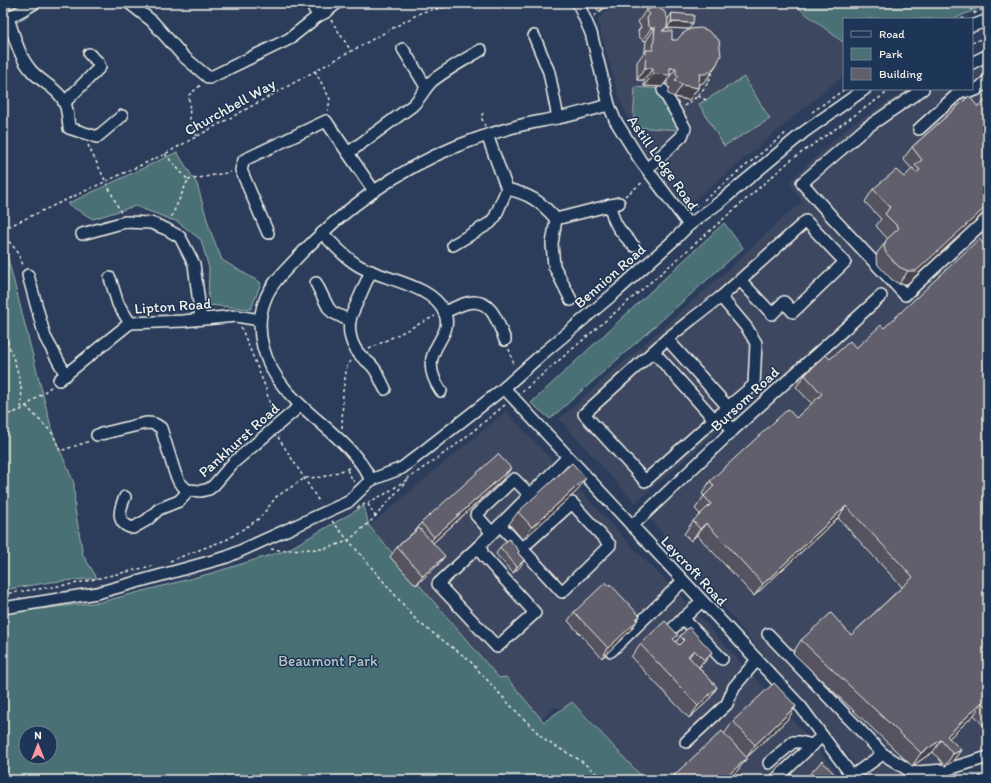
<svg xmlns="http://www.w3.org/2000/svg" width="991" height="783" font-family="Itim,sans-serif">
<style>
.built{fill:#3c4760}
.green{fill:#4a7074;stroke:#9fb0ae;fill-rule:evenodd}
.lines{fill:none;stroke-linecap:round;stroke-linejoin:round}
.minor-casing{stroke:#f4f1e8;stroke-width:14}
.path{stroke:#f4f1e8;stroke-width:1.5;stroke-dasharray:3 3;stroke-linecap:butt}
.minor{stroke:#1d3557;stroke-width:11}
.minor-bridge-casing{stroke:#f4f1e8;stroke-width:14;stroke-linecap:butt}
.minor-bridge{stroke:#1d3557;stroke-width:11}
.wall{fill:#54525e;stroke:#f4f1e8}
.shaded-wall{fill:#45424c;stroke:#f4f1e8}
.building{fill:#625f6d;stroke:#f4f1e8}
.labels{text-anchor:middle;stroke-width:3;stroke-linejoin:round;paint-order:stroke}
.street-label{font-size:15px;fill:#f4f1e8;stroke:#1d3557}
.park-label{font-size:15px;fill:#b8c4bf;stroke:#1d3557}
</style>
<rect width="100%" height="100%" fill="#2b3d5b"/>
<filter id="ink" filterUnits="userSpaceOnUse"><feTurbulence type="fractalNoise" baseFrequency=".025" numOctaves="2"/><feDisplacementMap in="SourceGraphic" scale="8" xChannelSelector="R" yChannelSelector="G"/><feConvolveMatrix kernelMatrix="1 2 1 2 8 2 1 2 1" color-interpolation-filters="sRGB"/></filter>
<g filter="url(#ink)">
<g class="built">
<polygon points="619,3 793,3 844,43 844,75 685,208 640,148 618,94 597,19"/>
<polygon points="988,48 988,761 940,780 868,780 650,519 771,404 761,394 635,503 559,419 719,278 780,220 802,202 789,182 848,127 908,89 972,89 972,56"/>
<polygon points="506,411 638,553 679,594 768,692 814,744 842,780 645,780 577,707 554,708 538,722 499,678 369,526"/>
</g>
<g class="green">
<polygon points="3,3 47,3 5,30 3,30"/>
<polygon points="792,3 988,3 988,4 954,19 844,19 844,43"/>
<polygon points="744,77 770,119 724,146 699,104"/>
<polygon points="635,87 660,89 677,120 679,130 633,127"/>
<polygon points="177,152 197,184 210,230 222,260 261,283 251,309 208,305 209,268 201,240 178,222 135,206 93,219 67,204"/>
<polygon points="724,223 743,248 550,419 531,403"/>
<polygon points="3,247 5,247 53,434 74,483 75,509 83,555 97,578 51,582 3,590"/>
<path d="M364,506L369,526L499,678L506,677L544,722L572,702L645,780H3V613L101,602L212,573L287,550ZM26,733H50V757H26Z"/>
</g>
<g class="lines">
<defs>
<g id="minor">
<polyline points="129,3 152,21 183,56 209,78 289,39 318,16 326,12 337,3"/>
<polyline points="311,3 318,16"/>
<polyline points="578,3 591,33 609,105 615,120 640,160 689,225"/>
<polyline points="3,18 8,18 35,3"/>
<path d="M8,18C14,35 19,56 30,69C39,81 54,86 62,98C68,106 68,119 69,128L97,137L122,116"/>
<polyline points="972,26 988,20"/>
<polyline points="534,36 549,72 558,118"/>
<polyline points="403,49 426,87"/>
<polyline points="972,63 988,55"/>
<polyline points="923,89 866,128 802,183 833,218 905,295 988,218"/>
<path d="M960,89C972,96 980,88 988,80"/>
<polyline points="64,103 100,67 98,62 89,54"/>
<polyline points="919,129 962,90"/>
<path d="M487,135L507,189C530,194 541,202 556,219L552,244L554,266L571,300"/>
<path d="M348,153L412,106C420,99 424,89 431,82C444,71 466,59 481,50"/>
<polyline points="647,169 682,136 685,128 663,90"/>
<path d="M610,205C614,226 620,231 634,246"/>
<polyline points="556,219 619,203"/>
<polyline points="268,233 241,170 244,160 326,121 374,191"/>
<path d="M322,233C334,245 346,259 361,267C385,280 434,285 445,314C455,340 413,350 441,391"/>
<polyline points="82,234 125,222 151,223 166,229 180,237 194,264 201,319"/>
<polyline points="453,245 490,223 495,217 507,189"/>
<path d="M371,271L351,316C347,330 351,346 361,356C365,360 370,363 373,367C378,373 381,381 385,389"/>
<polyline points="28,275 45,337 66,375"/>
<polyline points="110,278 118,304 130,323"/>
<polyline points="316,283 328,307 332,312 350,321"/>
<polyline points="721,297 806,221 845,262 793,312 784,302 772,314 740,280"/>
<path d="M444,312C452,309 460,305 467,303C492,297 498,323 505,340"/>
<polygon points="667,339 728,407 645,481 584,414"/>
<polyline points="667,339 692,319 721,297 747,328 756,343 754,385 728,407"/>
<polyline points="654,352 714,419"/>
<polyline points="59,380 130,323 183,321 236,316 260,320"/>
<polyline points="504,388 801,707 855,780"/>
<polyline points="719,415 733,430"/>
<path d="M97,435L146,423C153,423 156,424 161,428L175,473L179,482L187,490L201,491L209,489L214,485L233,463L300,406"/>
<path d="M371,480C344,426 279,408 263,347C259,332 259,315 265,300C270,285 284,272 295,260C340,212 395,171 457,146C475,139 495,132 514,127C528,123 543,121 557,118C575,115 592,109 609,105"/>
<path d="M125,497C119,510 116,524 133,528L147,520L159,509L179,501L184,496L187,490"/>
<polyline points="348,502 371,480 402,468 504,388 541,355 617,291 674,240 689,225 720,202 804,132 865,89"/>
<polyline points="500,525 562,592 610,545 572,503 522,548"/>
<polyline points="632,526 733,430 881,296"/>
<polyline points="492,533 476,515 514,479 530,495"/>
<polyline points="480,545 483,555 535,613 497,647 438,584 480,545 568,457"/>
<polyline points="3,608 97,593 227,557 304,522"/>
<polyline points="683,618 722,659"/>
<polyline points="671,630 702,601"/>
<polyline points="768,634 883,754 910,771 917,772 945,770 988,757"/>
<polyline points="611,651 683,581"/>
<polyline points="686,742 727,704 734,687 757,660"/>
<polyline points="769,763 793,742 800,742 813,745"/>
<polyline points="852,776 883,754"/>
<polyline points="775,780 822,736"/>
</g>
</defs>
<use href="#minor" class="minor-casing"/>
<g class="path">
<polyline points="966,3 975,14"/>
<polyline points="974,13 988,7"/>
<polyline points="594,16 601,11"/>
<polyline points="961,19 967,17"/>
<polyline points="331,20 351,51"/>
<polyline points="972,43 988,36"/>
<polyline points="315,71 330,99 328,111"/>
<polyline points="698,96 706,100"/>
<path d="M684,106C700,96 707,87 714,69"/>
<polyline points="812,112 845,89"/>
<polyline points="483,113 481,117 485,126"/>
<polyline points="197,136 190,121 189,95 202,84"/>
<polyline points="88,145 121,213"/>
<polyline points="165,154 188,180 170,220"/>
<polyline points="188,180 231,172"/>
<polyline points="625,196 643,182"/>
<polyline points="704,200 787,132"/>
<polyline points="689,207 691,205 698,205"/>
<polyline points="3,229 165,154 422,12 465,3"/>
<polyline points="5,237 17,251 23,265"/>
<polyline points="3,254 5,247 5,228"/>
<polyline points="241,327 265,386 273,415"/>
<path d="M3,330C12,356 25,382 21,410"/>
<polyline points="369,349 435,316"/>
<polyline points="509,349 514,365"/>
<polyline points="522,392 666,269 791,160 892,89"/>
<polyline points="26,406 53,434 60,451 90,441"/>
<polyline points="3,416 21,410 52,386"/>
<polyline points="342,428 343,391 347,366 351,361"/>
<polyline points="278,437 320,503"/>
<polyline points="347,470 354,482"/>
<polyline points="408,476 409,478 456,445 506,404"/>
<polyline points="368,504 375,516"/>
<polyline points="357,508 385,494 406,480"/>
<polyline points="332,521 418,622 468,659 509,704 546,741 580,760 604,780"/>
<polyline points="271,549 276,550 324,549 348,541 373,519 409,478"/>
<polyline points="170,561 228,539 260,518 276,497 305,478 323,477 352,467"/>
<polyline points="3,594 73,584 152,566"/>
<polyline points="967,780 988,774"/>
</g>
<use href="#minor" class="minor"/>
<defs>
<polyline id="minor-bridge" points="304,522 348,502"/>
</defs>
<use href="#minor-bridge" class="minor-bridge-casing"/>
<use href="#minor-bridge" class="minor-bridge"/>
</g>
<g class="wall">
<polygon points="594,3 612,3 599,12"/>
<polygon points="646,10 668,19 672,13 689,29 667,28 667,26 664,31 709,76 704,82 698,85 698,88 689,100 674,97 667,93 670,88 667,86 667,80 662,87 644,86 644,80 637,80 637,62 645,51 646,41 643,40 639,37 638,31 641,27 638,22"/>
<polygon points="969,96 907,284 899,284 891,279 878,265 876,259 877,253 888,239 876,226 881,219 865,202 873,189 904,177 912,169 903,159 912,147"/>
<polygon points="988,248 988,726 986,728 974,715 949,738 961,750 952,762 945,766 933,752 912,766 793,653 801,640 851,635 902,587 838,518 754,596 697,535 691,541 684,534 693,521 700,514 695,509 704,496 702,494 710,481 796,418 812,404 796,387 805,375 830,359 856,348 884,328"/>
<polygon points="511,468 502,480 433,543 438,565 416,585 390,557 397,547 417,529 421,523"/>
<polygon points="577,491 523,540 509,524 518,512"/>
<polygon points="500,547 519,551 518,553 520,567 513,573 496,554"/>
<polygon points="609,586 640,616 631,630 602,658 568,621 574,612"/>
<polygon points="680,636 712,652 703,664 699,668 717,687 709,700 689,718 631,657 640,644 674,640 676,642"/>
<polygon points="796,706 788,719 747,757 738,770 728,780 671,780 674,775 725,733 733,721"/>
</g>
<g class="shaded-wall">
<polygon points="606,3 612,3 599,12"/>
<polygon points="671,22 693,23 689,29 667,28"/>
<polygon points="651,28 655,28 646,41 643,40"/>
<polygon points="717,64 709,76 704,82 697,86 698,88 689,100 674,97 682,85"/>
<polygon points="645,68 653,68 644,80 637,80"/>
<polygon points="670,68 676,68 662,87 644,86 653,74"/>
<polygon points="988,205 988,209 907,284 899,284 908,271"/>
<polygon points="511,468 502,480 425,550 434,537"/>
<polygon points="586,478 577,491 523,540 532,527"/>
<polygon points="846,506 838,518 754,596 763,584"/>
<polygon points="706,523 697,535 691,541 700,529"/>
<polygon points="445,556 438,565 416,585 423,576"/>
<polygon points="524,560 520,567 513,573 517,567"/>
<polygon points="640,616 631,630 602,658 608,648"/>
<polygon points="694,650 686,662 688,656"/>
<polygon points="712,652 703,664 695,672 704,660"/>
<polygon points="717,687 709,700 689,718 698,706"/>
<polygon points="982,702 974,715 944,743 947,736"/>
<polygon points="796,706 788,719 747,757 755,745"/>
<polygon points="941,740 933,752 912,766 921,753"/>
<polygon points="961,750 952,762 945,766 953,754"/>
<polygon points="747,758 738,770 728,780 723,780"/>
</g>
<g class="building">
<polygon points="655,7 664,11 668,19 667,27 662,31 672,31 672,40 677,40 682,34 690,29 700,28 707,30 719,40 721,55 717,64 712,70 706,74 700,74 698,88 682,85 675,80 679,76 676,74 676,68 670,68 670,75 653,74 653,68 645,68 646,50 653,50 655,28 651,28 648,25 647,18 650,14 646,10"/>
<polygon points="672,13 694,15 693,23 671,22"/>
<polygon points="969,96 978,107 988,98 988,205 916,271 908,271 899,267 886,253 884,247 886,240 899,228 885,214 890,207 873,189 896,170 904,177 913,168 916,173 920,170 915,165 922,160 912,147"/>
<polygon points="979,239 988,248 988,708 982,702 947,736 961,750 953,754 941,740 921,753 801,640 831,613 851,635 913,577 846,506 763,584 706,523 700,529 693,521 711,504 704,496 714,486 710,481 788,409 796,418 822,394 805,375 826,355 830,359 850,341 856,348 881,325 884,328"/>
<polygon points="498,454 511,468 434,537 421,523"/>
<polygon points="572,463 586,478 532,527 518,512"/>
<polygon points="419,528 445,556 423,576 397,547"/>
<polygon points="509,539 519,551 518,553 524,560 517,567 500,547"/>
<polygon points="606,582 609,586 610,584 640,616 636,619 637,621 608,648 574,612"/>
<polygon points="665,621 678,635 673,639 679,645 684,640 680,636 689,627 712,652 704,660 694,650 688,656 717,687 698,706 640,644"/>
<polygon points="774,683 796,706 755,745 733,721"/>
<polygon points="722,731 747,758 723,780 679,780 674,775"/>
<polygon points="822,761 840,780 804,780"/>
</g>
</g>
<g class="labels">
<g class="street-label">
<text transform="translate(230 107) rotate(-29)" y="5">Churchbell Way</text>
<text transform="translate(663 163) rotate(55)" y="5">Astill Lodge Road</text>
<text transform="translate(610 276) rotate(-41)" y="5">Bennion Road</text>
<text transform="translate(173 306) rotate(-4)" y="5">Lipton Road</text>
<text transform="translate(745 399) rotate(-43)" y="5">Bursom Road</text>
<text transform="translate(239 440) rotate(-42)" y="5">Pankhurst Road</text>
<text transform="translate(694 571) rotate(47)" y="5">Leycroft Road</text>
</g>
<g class="park-label">
<text x="328" y="666">Beaumont Park</text>
</g>
</g>
<rect width="991" height="783" fill="none" stroke="#1d3557" stroke-width="16"/>
<rect x="8" y="8" width="975" height="767" fill="none" stroke="#f4f1e8" stroke-width="1.5" filter="url(#ink)"/>
<rect x="843" y="18" width="130" height="72" fill="#1d3557" stroke="#738091"/>
<rect x="851" y="31" width="20" height="6" fill="#1d3557" stroke="#738091"/>
<text x="879" y="38" font-size="12" fill="#f4f1e8">Road</text>
<rect x="851" y="48" width="20" height="12" fill="#4a7074" stroke="#738091"/>
<text x="879" y="58" font-size="12" fill="#f4f1e8">Park</text>
<rect x="851" y="68" width="20" height="12" fill="#625f6d" stroke="#738091"/>
<text x="879" y="78" font-size="12" fill="#f4f1e8">Building</text>
<g transform="translate(38 745)"><circle r="19" fill="#1d3557" stroke="#738091"/>
<path d="M0-3L7 15L0 10L-7 15Z" fill="#ff9aa2"/>
<text y="-6" font-size="11" font-weight="bold" text-anchor="middle" fill="#f4f1e8">N</text>
</g>
</svg>
